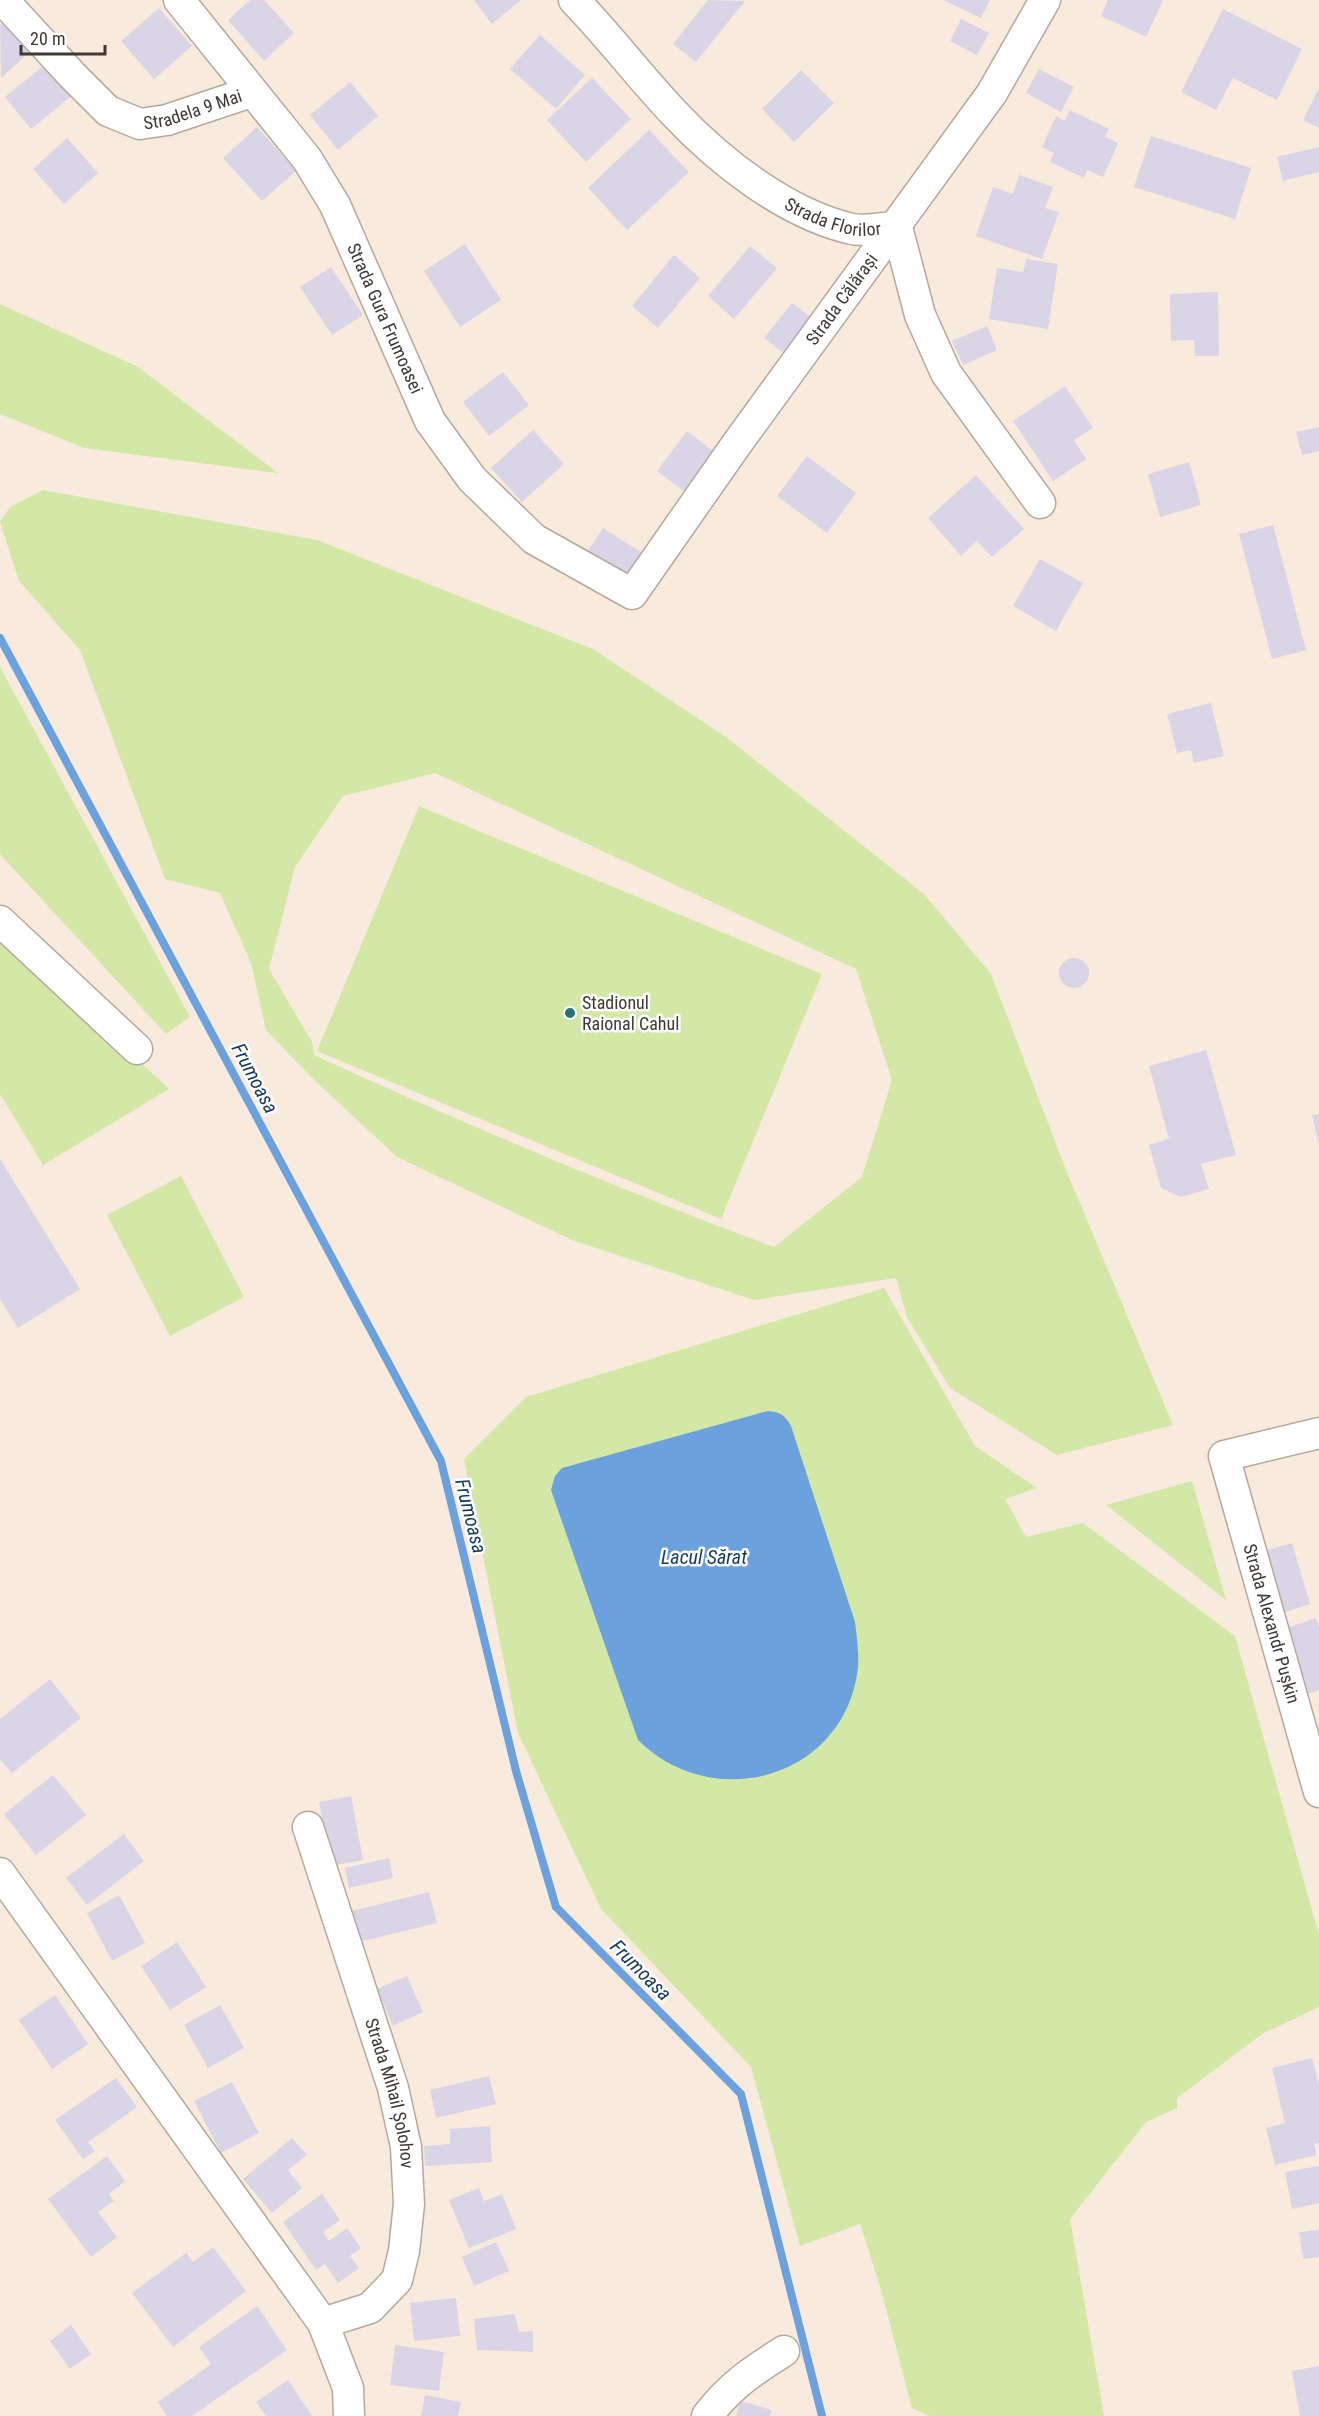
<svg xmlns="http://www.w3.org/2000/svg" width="1319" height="2416" font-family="'Roboto Condensed',sans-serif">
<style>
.green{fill:#d3e7a7;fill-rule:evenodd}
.water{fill:#6ba1dc}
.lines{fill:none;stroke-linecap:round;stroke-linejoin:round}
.stream{stroke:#6ba1dc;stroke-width:8}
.building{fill:#d9d5e6}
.street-casing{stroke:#b4a99b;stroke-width:33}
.street{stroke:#fff;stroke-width:30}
.poi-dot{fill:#277274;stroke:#fff;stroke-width:2}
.labels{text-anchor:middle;stroke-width:5;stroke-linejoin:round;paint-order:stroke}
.street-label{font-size:18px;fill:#3e3934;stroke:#fff}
.poi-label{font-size:18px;fill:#3e3934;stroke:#fff;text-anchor:start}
.water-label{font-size:20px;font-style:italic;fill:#12395f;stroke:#fff}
</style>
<rect width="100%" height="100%" fill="#f8ebdd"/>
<g class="green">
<polygon points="0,304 138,367 278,473 84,448 0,414"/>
<path d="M43,490L317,540L593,649L726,737L924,894L991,974L1066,1170L1173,1425L1057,1455L950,1388L907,1317L896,1278L754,1300L572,1240L397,1157L311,1077L266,1030L251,963L220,893L165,879L80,650L19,581L0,522L10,507ZM435,773L856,969L892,1080L862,1177L774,1247C617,1189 465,1124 314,1055L312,1042L269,969L295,867L343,796Z"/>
<polygon points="0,667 190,1017 166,1034 0,854"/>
<polygon points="419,806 822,974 721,1219 317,1051"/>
<polygon points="0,931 169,1089 43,1165 0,1094"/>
<polygon points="181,1176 244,1297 170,1336 107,1215"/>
<polygon points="884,1288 975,1446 1037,1488 1005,1499 1026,1537 1083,1523 1235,1636 1319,1935 1319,2007 1262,2034 1177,2098 1177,2108 1146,2122 1070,2219 1104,2416 930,2416 912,2408 880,2286 860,2224 800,2246 751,2067 601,1909 518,1733 464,1459 526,1397"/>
<polygon points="1192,1481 1226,1600 1106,1505"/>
</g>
<path class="water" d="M768,1411C780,1412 785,1415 791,1426L855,1622C857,1638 859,1653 858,1668C845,1778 714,1815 638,1740L551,1490L555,1476L562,1468Z"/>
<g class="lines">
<polyline class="stream" points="0,638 441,1461 516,1771 556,1907 741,2094 822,2416"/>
</g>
<g class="building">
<polygon points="250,0 264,0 294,33 264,61 228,20"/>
<polygon points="474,0 521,0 492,24"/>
<polygon points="708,0 745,1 696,62 673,44"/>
<polygon points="943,0 990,0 981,18"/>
<polygon points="1108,0 1163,0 1146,37 1101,16"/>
<polygon points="159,8 192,46 154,79 121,41"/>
<polygon points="1223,9 1302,49 1277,100 1233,78 1216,110 1181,92"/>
<polygon points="961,19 989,33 977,55 950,41"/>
<polygon points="4,22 31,51 1,78 0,25"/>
<polygon points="540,35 585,75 556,109 510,69"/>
<polygon points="48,62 74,94 31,129 5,97"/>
<polygon points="1039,69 1074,87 1061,112 1026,93"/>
<polygon points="801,70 834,103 794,142 762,109"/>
<polygon points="592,78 631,119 586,162 547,120"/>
<polygon points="350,82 378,116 338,150 310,115"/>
<polygon points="1319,88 1319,128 1303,120"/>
<polygon points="1070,110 1109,129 1105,137 1118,143 1103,177 1087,170 1084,178 1050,162 1054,153 1042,147 1056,116 1065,121"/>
<polygon points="257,127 296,171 262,201 223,158"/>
<polygon points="649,130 689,172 627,230 588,188"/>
<polygon points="1151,136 1251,168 1235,219 1134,187"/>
<polygon points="67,138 98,173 64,204 33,169"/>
<polygon points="1319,147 1319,172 1283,181 1277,157"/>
<polygon points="1019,175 1053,187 1045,208 1059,212 1042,259 976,236 993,187 1013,194"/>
<polygon points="465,244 501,300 460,327 424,271"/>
<polygon points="750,246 777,268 734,319 708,296"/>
<polygon points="674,255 700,278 658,328 632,306"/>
<polygon points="1026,259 1058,264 1048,329 989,319 997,268 1023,272"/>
<polygon points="331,267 363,315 332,335 300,287"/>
<polygon points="1218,292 1219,356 1195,356 1194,340 1171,341 1170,294"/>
<polygon points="792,303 824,327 796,363 764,338"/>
<polygon points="987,326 997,350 963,365 952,341"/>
<polygon points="503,372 529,405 489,436 463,402"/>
<polygon points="1065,386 1093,428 1074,440 1086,459 1053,481 1013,421"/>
<polygon points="1319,427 1319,451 1302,455 1296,432"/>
<polygon points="533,430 564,464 522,502 491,468"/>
<polygon points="687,431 727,462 697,501 657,471"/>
<polygon points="807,456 856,493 827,533 777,496"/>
<polygon points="1189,462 1201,505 1160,517 1148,474"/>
<polygon points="976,475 1024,529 992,557 977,541 961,556 928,518"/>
<polygon points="1273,525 1306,650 1272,659 1239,534"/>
<polygon points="603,528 656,562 641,586 588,551"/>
<polygon points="1040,559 1083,583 1056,631 1013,606"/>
<polygon points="1211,703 1224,756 1194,763 1191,750 1177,753 1167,714"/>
<circle cx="1074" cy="973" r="15"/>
<polygon points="1206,1050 1236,1155 1201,1164 1209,1189 1181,1197 1161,1188 1149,1145 1169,1139 1149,1066"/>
<polygon points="1319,1114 1319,1142 1318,1142 1312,1115"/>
<polygon points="0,1159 80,1289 18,1328 0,1299"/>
<polygon points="1292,1543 1310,1604 1279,1614 1260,1552"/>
<polygon points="1316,1618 1319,1627 1319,1690 1300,1697 1278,1631"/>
<polygon points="50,1679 81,1718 12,1773 0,1759 0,1719"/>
<polygon points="53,1775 86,1815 36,1855 4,1814"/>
<polygon points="351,1796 363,1860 331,1866 319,1802"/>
<polygon points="124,1834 144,1861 87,1905 66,1878"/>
<polygon points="389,1858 393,1878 349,1888 345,1868"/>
<polygon points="429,1892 437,1923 355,1943 348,1912"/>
<polygon points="119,1895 145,1943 112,1961 87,1913"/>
<polygon points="177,1942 206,1987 170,2010 141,1966"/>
<polygon points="407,1976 423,2012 393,2026 377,1989"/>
<polygon points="55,1995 88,2044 52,2069 19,2020"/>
<polygon points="220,2005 244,2048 208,2068 184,2025"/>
<polygon points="1312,2058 1319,2086 1319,2143 1314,2144 1317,2155 1275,2165 1266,2128 1285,2123 1272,2068"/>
<polygon points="489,2076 496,2104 436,2118 430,2090"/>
<polygon points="116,2078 137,2107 88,2142 95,2151 83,2159 55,2120"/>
<polygon points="232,2082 259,2133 221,2153 194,2101"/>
<polygon points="490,2126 492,2162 425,2166 424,2146 450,2144 450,2129"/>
<polygon points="292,2138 307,2155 288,2170 302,2188 272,2213 243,2179"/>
<polygon points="107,2156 125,2181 109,2194 114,2201 98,2212 117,2237 91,2257 48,2199"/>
<polygon points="1319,2166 1319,2203 1292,2209 1285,2172"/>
<polygon points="479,2188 484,2201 502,2194 516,2229 469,2248 449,2200"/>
<polygon points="322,2194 340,2220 323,2232 329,2241 347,2228 361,2248 350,2256 359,2268 338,2283 325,2264 316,2270 283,2222"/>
<polygon points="1319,2230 1319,2257 1303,2259 1299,2232"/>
<polygon points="496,2242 509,2271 474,2286 462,2257"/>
<polygon points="213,2247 246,2291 173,2347 132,2293 186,2253 193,2262"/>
<polygon points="456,2298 460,2336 414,2341 410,2303"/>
<polygon points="257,2306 287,2350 192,2416 167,2416 158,2402 211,2364 199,2347"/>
<polygon points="515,2314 519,2332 533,2331 533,2352 477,2350 474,2319"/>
<polygon points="71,2325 91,2354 70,2369 50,2341"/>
<polygon points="395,2345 444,2352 439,2391 390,2385"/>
<polygon points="1319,2366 1319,2416 1300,2416 1292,2371"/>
<polygon points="288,2380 312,2416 266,2416 256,2402"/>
<polygon points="425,2395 461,2402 458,2416 421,2416"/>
<polygon points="740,2401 772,2410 770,2416 736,2416"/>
</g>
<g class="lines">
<defs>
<g id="street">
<path id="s1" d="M3,0L72,75L108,111L140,124L167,120L251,92"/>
<path id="s2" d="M179,0L307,159L335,205L430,421L472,479L534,539L632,594L736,445L992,93L1045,0"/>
<path id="s3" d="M574,0C609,36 639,76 674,113C719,161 786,214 852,229C865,232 883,227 897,227L920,315L946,373L1040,503"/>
<polyline points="0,921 137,1049"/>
<path id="s4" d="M1319,1433L1224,1456L1319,1792"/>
<path id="s5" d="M308,1827L393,2088L406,2147L409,2204L404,2251L397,2280L370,2308L323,2323"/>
<polyline points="0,1873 323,2323 348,2388 349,2416"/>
<path d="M707,2416C731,2385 751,2372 784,2351"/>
</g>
</defs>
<use href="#street" class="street-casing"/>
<use href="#street" class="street"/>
</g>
<circle class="poi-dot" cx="570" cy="1013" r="6"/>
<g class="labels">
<g class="street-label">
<text dy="6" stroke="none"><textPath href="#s1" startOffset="242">Stradela 9 Mai</textPath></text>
<text dy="6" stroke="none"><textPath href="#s3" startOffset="345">Strada Florilor</textPath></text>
<text dy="6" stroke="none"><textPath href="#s2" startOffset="1126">Strada Călărași</textPath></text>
<text dy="6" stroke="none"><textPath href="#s2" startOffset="382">Strada Gura Frumoasei</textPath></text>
<text dy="6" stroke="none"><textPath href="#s4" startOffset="272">Strada Alexandr Pușkin</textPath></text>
<text dy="6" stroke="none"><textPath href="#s5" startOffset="279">Strada Mihail Șolohov</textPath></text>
</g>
<g class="poi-label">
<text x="582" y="1009">Stadionul<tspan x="582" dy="21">Raional Cahul</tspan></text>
</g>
<g class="water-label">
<text transform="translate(255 1078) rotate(62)" y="7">Frumoasa</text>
<text transform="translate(471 1516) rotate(76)" y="7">Frumoasa</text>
<text x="704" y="1564">Lacul Sărat</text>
<text transform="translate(641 1970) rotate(45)" y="7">Frumoasa</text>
</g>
</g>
<path d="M21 45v9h84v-9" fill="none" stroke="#3e3934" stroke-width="3"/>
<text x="30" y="45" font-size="18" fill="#3e3934" stroke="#ffffff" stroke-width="4.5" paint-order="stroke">20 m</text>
</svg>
